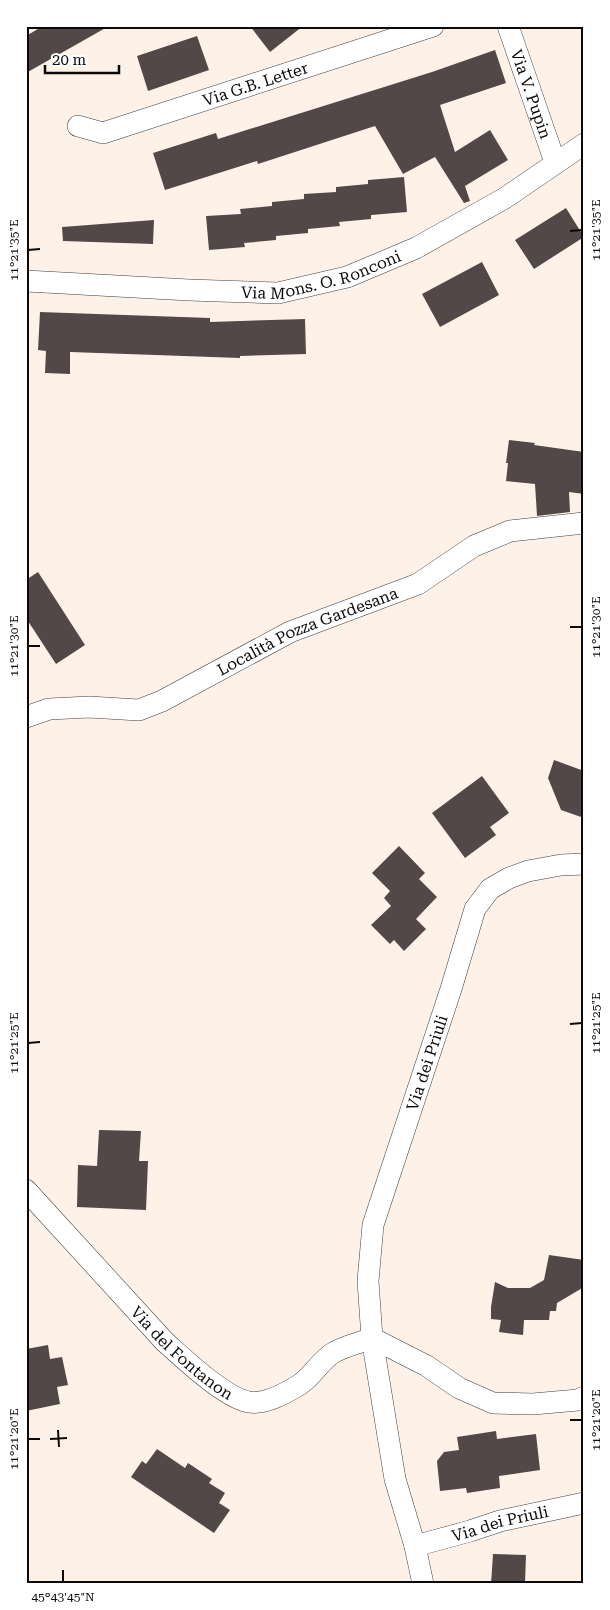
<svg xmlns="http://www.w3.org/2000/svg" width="610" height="1610" font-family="'Roboto Serif',serif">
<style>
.building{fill:#524847}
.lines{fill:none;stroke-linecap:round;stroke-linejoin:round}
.minor-casing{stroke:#3d3d3d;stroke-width:22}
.minor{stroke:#fff;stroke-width:21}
.ticks{fill:none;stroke:#0a0a0a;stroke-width:2}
.labels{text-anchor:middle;stroke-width:5;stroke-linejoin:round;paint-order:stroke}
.street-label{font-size:16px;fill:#0a0a0a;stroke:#fff}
.neatline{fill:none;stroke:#0a0a0a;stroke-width:2}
.ticks-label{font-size:12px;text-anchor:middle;fill:#0a0a0a}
</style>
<rect width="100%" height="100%" fill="#fef2e8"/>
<g class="building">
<polygon points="43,26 109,26 26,73 26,36"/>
<polygon points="250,26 303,26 270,52"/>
<polygon points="197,36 209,70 148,91 137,56"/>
<polygon points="495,50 506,83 440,105 455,152 490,130 508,160 465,186 470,201 464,203 435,157 403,174 375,126 258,164 257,161 165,190 153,153 216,133 218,139 432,72"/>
<polygon points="404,177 407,212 371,215 371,219 339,222 340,226 308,229 308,233 276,236 276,240 244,243 245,247 209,250 206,216 241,214 240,209 272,206 272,202 304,199 304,194 336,192 336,187 368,184 368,180"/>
<polygon points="566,208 584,237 534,269 515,240"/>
<polygon points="154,220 153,244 63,241 62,227"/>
<polygon points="482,262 499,295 440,327 422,294"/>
<polygon points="40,312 210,318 210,322 305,319 306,354 240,356 240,358 70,352 70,374 45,373 46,351 38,350"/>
<polygon points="509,440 535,443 534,445 584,452 584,494 569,492 570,512 537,516 535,484 506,481 508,463 506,463"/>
<polygon points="38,572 85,645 56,664 26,618 26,580"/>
<polygon points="554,760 584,771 584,818 561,810 548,778"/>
<polygon points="482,776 509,813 490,827 496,835 465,858 432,813"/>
<polygon points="399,846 425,873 419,879 437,897 416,919 426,929 404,951 394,940 390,944 371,925 391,906 384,898 390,891 372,873"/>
<polygon points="99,1130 141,1131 139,1161 148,1161 146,1210 77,1207 78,1165 97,1166"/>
<polygon points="549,1255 584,1260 584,1287 557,1303 556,1311 550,1311 549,1320 524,1320 523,1335 499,1332 501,1320 491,1319 491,1307 495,1282 508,1288 530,1288 544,1280"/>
<polygon points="48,1345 50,1359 62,1357 68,1385 57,1387 60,1404 26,1411 26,1349"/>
<polygon points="496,1431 497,1439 536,1434 540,1470 499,1476 500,1488 467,1493 466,1488 440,1491 437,1461 444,1452 459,1450 457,1437"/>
<polygon points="157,1449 185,1468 188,1463 212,1479 209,1483 225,1493 219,1503 230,1510 214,1533 131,1477 142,1461 146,1464"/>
<polygon points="493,1554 526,1555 525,1584 491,1584"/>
</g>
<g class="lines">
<defs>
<g id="minor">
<path id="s1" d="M508,26L555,162"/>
<path id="s2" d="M78,126L103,133L433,26"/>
<path id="s3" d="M26,281L189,290L278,293L347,277L416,248L505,198L584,144"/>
<path id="s4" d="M26,717L49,709L89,707L139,710L162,701L290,632L418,584L474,546L510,531L584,523"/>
<path id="s5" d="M26,1190L165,1342C183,1358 225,1398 249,1402C265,1405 286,1393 299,1385C312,1377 320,1361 333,1353C344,1346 360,1343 372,1338L427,1366L459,1388L493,1403L533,1404L578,1400L584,1397"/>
<path id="s6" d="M415,1546L470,1531L500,1521L584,1503"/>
<path id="s7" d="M423,1584L415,1546L395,1479L372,1338L368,1281L373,1225L451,989L475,909L490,889L509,878L528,871L561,865L584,864"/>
</g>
</defs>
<use href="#minor" class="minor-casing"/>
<use href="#minor" class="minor"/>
</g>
<path class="ticks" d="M570,231L582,230M28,250L40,249M570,627H582M28,646H40M570,1024L582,1023M28,1043L40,1042M570,1420H582M58,1430L59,1447M28,1439H40M50,1439L67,1438M63,1570V1582"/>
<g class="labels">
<g class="street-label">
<text dy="6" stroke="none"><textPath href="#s2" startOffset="186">Via G.B. Letter</textPath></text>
<text dy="6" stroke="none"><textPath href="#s1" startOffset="72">Via V. Pupin</textPath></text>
<text dy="6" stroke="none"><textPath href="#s3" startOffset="298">Via Mons. O. Ronconi</textPath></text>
<text dy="6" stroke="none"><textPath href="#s4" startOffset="301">Località Pozza Gardesana</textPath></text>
<text dy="6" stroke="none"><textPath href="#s7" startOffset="536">Via dei Priuli</textPath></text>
<text dy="6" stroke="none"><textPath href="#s5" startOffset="226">Via del Fontanon</textPath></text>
<text dy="6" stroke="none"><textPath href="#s6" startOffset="88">Via dei Priuli</textPath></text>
</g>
</g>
<rect width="610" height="1610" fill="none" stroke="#ffffff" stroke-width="55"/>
<path d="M45 65v8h74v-8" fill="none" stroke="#0a0a0a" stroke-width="2.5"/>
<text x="52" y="65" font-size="15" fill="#0a0a0a" stroke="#ffffff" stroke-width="4" paint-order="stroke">20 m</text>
<rect x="28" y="28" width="554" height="1554" class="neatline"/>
<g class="ticks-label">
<text transform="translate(596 230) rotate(-90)" y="4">11°21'35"E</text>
<text transform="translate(14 250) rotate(-90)" y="4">11°21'35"E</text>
<text transform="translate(596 627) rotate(-90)" y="4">11°21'30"E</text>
<text transform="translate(14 646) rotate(-90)" y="4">11°21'30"E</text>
<text transform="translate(596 1023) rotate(-90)" y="4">11°21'25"E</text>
<text transform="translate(14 1043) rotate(-90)" y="4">11°21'25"E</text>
<text transform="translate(596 1420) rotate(-90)" y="4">11°21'20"E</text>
<text transform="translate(14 1439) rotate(-90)" y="4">11°21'20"E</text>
<text x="63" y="1601">45°43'45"N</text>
</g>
</svg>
